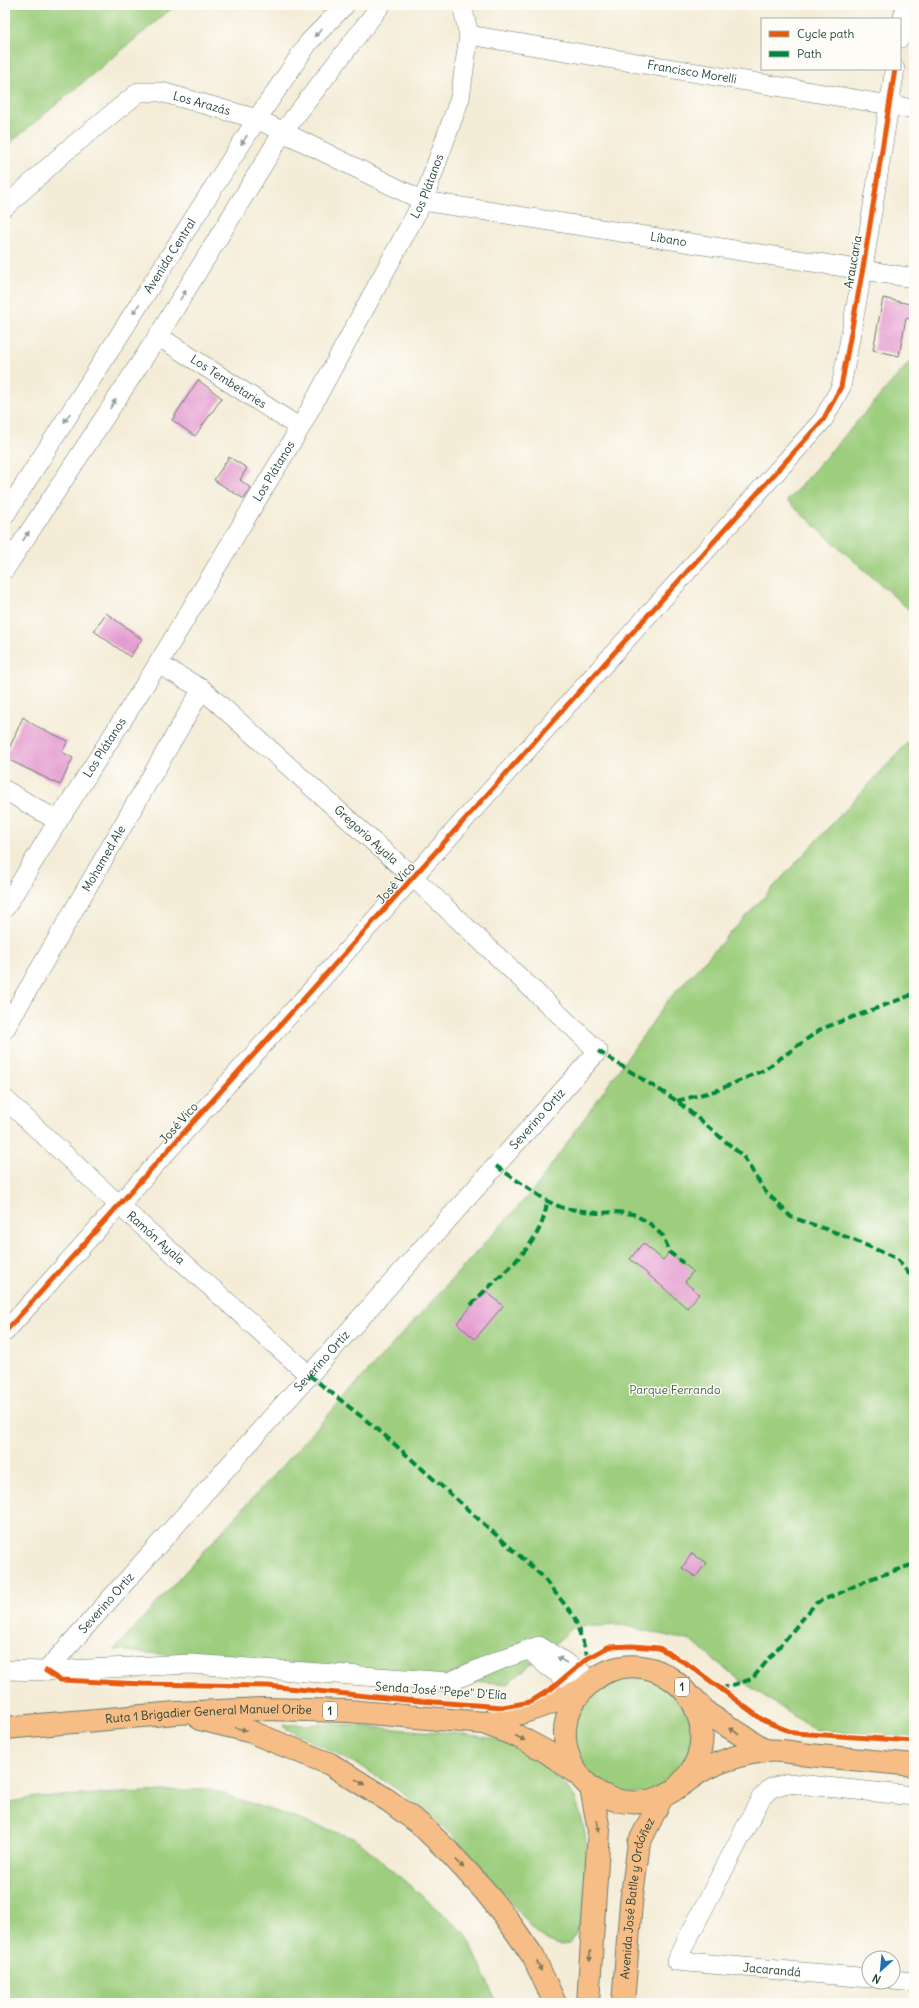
<svg xmlns="http://www.w3.org/2000/svg" width="919" height="2008" font-family="Delius,sans-serif">
<style>
.green{fill:#9dce7e;stroke:#5e8659}
.building{fill:#e49bd0}
.lines{fill:none;stroke-linecap:round;stroke-linejoin:round}
.minor-casing{stroke:#6a7a6d;stroke-width:20}
.primary-casing{stroke:#6a7a6d;stroke-width:24}
.trunk-casing{stroke:#6a7a6d;stroke-width:24}
.path{stroke:#6a7a6d;stroke-width:2.5;stroke-dasharray:1 3;stroke-linecap:butt}
.minor{stroke:#fff;stroke-width:19}
.primary{stroke:#f6be86;stroke-width:22}
.trunk{stroke:#f6be86;stroke-width:22}
.quiet{stroke:#00873e;stroke-width:4;stroke-dasharray:8 4;stroke-linecap:butt}
.cycleway-casing{stroke:#fdfcf7;stroke-width:8}
.cycleway{stroke:#e8590c;stroke-width:5}
.oneway{fill:#8f9e9a}
.oneway2{fill:#807759}
.labels{text-anchor:middle;stroke-width:3;stroke-linejoin:round;paint-order:stroke}
.shield{fill:#fdfcf7;stroke:#62766e;stroke-width:1}
.shield-label{font-size:11px;font-weight:bold;fill:#1f3d34}
.street-label{font-size:12px;fill:#1f3d34;stroke:#fdfcf7}
.park-label{font-size:12px;fill:#3e6146;stroke:#fdfcf7}
</style>
<rect width="100%" height="100%" fill="#fdfcf7"/>
<filter id="ink" filterUnits="userSpaceOnUse"><feTurbulence type="fractalNoise" baseFrequency=".025" numOctaves="2"/><feDisplacementMap in="SourceGraphic" scale="8" xChannelSelector="R" yChannelSelector="G"/><feConvolveMatrix kernelMatrix="1 2 1 2 8 2 1 2 1" color-interpolation-filters="sRGB"/></filter>
<filter id="wash" filterUnits="userSpaceOnUse"><feTurbulence type="fractalNoise" baseFrequency=".012" numOctaves="4" result="noise"/><feDisplacementMap in="SourceGraphic" scale="16" xChannelSelector="R" yChannelSelector="G"/><feGaussianBlur stdDeviation="0.9" result="paint"/><feColorMatrix in="noise" values="0 0 0 0 0 0 0 0 0 0 0 0 0 0 0 0 0 1.4 0 .05"/><feComposite in="paint" operator="in"/></filter>
<g filter="url(#wash)">
<rect width="100%" height="100%" fill="#f4ecd7"/>
<g class="green">
<polygon points="5,5 176,5 5,147"/>
<polygon points="914,357 914,614 787,501"/>
<polygon points="914,736 914,1738 815,1730 737,1678 691,1641 622,1625 574,1627 508,1684 114,1650 535,1188 669,999"/>
<circle cx="633" cy="1735" r="59"/>
<path d="M331,1724C361,1726 391,1729 421,1731C453,1733 493,1734 522,1750C539,1760 566,1781 575,1799C579,1809 583,1823 585,1834C589,1853 587,1936 567,1944C556,1948 542,1937 534,1931C497,1884 458,1835 409,1798C371,1769 328,1749 285,1728L283,1725Z"/>
<polygon points="209,1789 356,1839 466,1934 497,2003 5,2003 5,1803 37,1797"/>
</g>
<g id="blocks">
<g class="building">
<polygon points="883,298 914,305 914,320 906,318 899,356 873,350"/>
<polygon points="198,380 222,398 195,436 172,420"/>
<polygon points="229,457 247,468 240,480 251,488 244,499 214,480"/>
<polygon points="106,613 142,639 130,657 94,631"/>
<polygon points="23,717 34,725 68,741 62,752 73,758 60,785 5,758"/>
<polygon points="643,1243 663,1260 669,1252 693,1271 685,1282 699,1294 687,1308 630,1259"/>
<polygon points="485,1290 503,1306 475,1339 457,1323"/>
<polygon points="692,1553 706,1563 696,1577 682,1568"/>
</g>
</g>
</g>
<g filter="url(#ink)">
<use href="#blocks" fill-opacity="0" stroke="#6a7a6d" stroke-width="1"/>
<g class="lines">
<defs>
<g id="minor">
<path id="s1" d="M469,35L914,109"/>
<polyline points="900,38 905,5"/>
<path id="s2" d="M5,207L65,152L139,92H161L257,119L423,201L914,278"/>
<path id="s3" d="M158,336L300,428"/>
<path id="s4" d="M5,515L257,119L309,42L345,5"/>
<polyline points="5,569 158,336 283,132 381,5"/>
<polyline points="5,790 58,821"/>
<path id="s5" d="M5,908L58,821L158,664L300,428L423,201L460,98L469,35L462,5"/>
<path id="s6" d="M5,1029L202,689"/>
<path id="s7" d="M5,1099L119,1205L309,1375"/>
<polyline points="5,1332 823,420 841,387 863,268 895,69"/>
<polyline points="532,1652 546,1665 581,1690"/>
<polyline points="5,1670 46,1671 191,1664 449,1682 505,1658 539,1646 593,1680"/>
<path id="s8" d="M46,1671L598,1051L414,878L202,689L158,664"/>
<polyline points="869,1978 676,1961 761,1798 771,1788 788,1783 914,1796"/>
<polyline points="893,1980 914,1982"/>
</g>
<g id="primary">
<polyline points="694,1699 708,1714 767,1751"/>
<path d="M677,1788C685,1779 694,1770 698,1757C719,1694 643,1638 591,1682C579,1692 571,1703 567,1718C561,1740 568,1764 583,1780C603,1802 634,1808 661,1797C678,1790 691,1776 707,1768C726,1759 745,1753 765,1751C779,1749 795,1753 809,1755C844,1758 879,1762 914,1765"/>
<polyline points="588,2003 599,1830 591,1788"/>
<path id="s9" d="M623,2003L631,1903L639,1843L662,1797"/>
</g>
<g id="trunk">
<polyline points="200,1719 249,1731 330,1764 389,1801 421,1825 449,1852 484,1890 507,1919 533,1956 555,2003"/>
<path d="M484,1723C518,1715 549,1705 581,1690"/>
<path id="s10" d="M5,1728L176,1713L262,1709L349,1711L484,1723L517,1736L547,1752L576,1773"/>
</g>
</defs>
<use href="#minor" class="minor-casing"/>
<use href="#primary" class="primary-casing"/>
<use href="#trunk" class="trunk-casing"/>
<g class="path">
<polyline points="589,1657 608,1647 632,1646 659,1648 689,1665 764,1721 790,1732"/>
<polyline points="160,1684 227,1685"/>
<polyline points="807,1734 914,1741"/>
</g>
<use href="#minor" class="minor"/>
<use href="#primary" class="primary"/>
<use href="#trunk" class="trunk"/>
<g class="quiet">
<polyline points="598,1051 677,1101 743,1156 765,1191 791,1217 837,1233 896,1258 914,1280"/>
<polyline points="677,1101 718,1090 764,1070 821,1029 909,996 914,992"/>
<polyline points="496,1166 547,1201 563,1208 597,1213 616,1212 633,1214 648,1222 663,1236 669,1252 683,1263"/>
<path d="M471,1305C500,1273 543,1247 547,1201"/>
<polyline points="309,1375 382,1433 541,1575 574,1616 588,1658"/>
<polyline points="720,1689 752,1679 816,1603 842,1592 867,1580 914,1564"/>
</g>
<defs>
<g id="cycleway">
<polyline points="5,1332 823,420 841,387 863,268 895,69"/>
<polyline points="46,1671 60,1680 142,1684 268,1686 406,1700 503,1707 530,1702 551,1689 588,1658 608,1647 632,1646 659,1648 689,1665 764,1721 794,1733 914,1741"/>
</g>
</defs>
<use href="#cycleway" class="cycleway-casing"/>
<use href="#cycleway" class="cycleway"/>
</g>
<defs><path id="oneway-solid" d="M-6-.8H1V-3.2L6.5 0L1 3.2V.8H-6Z"/></defs>
<g class="oneway">
<use href="#oneway-solid" transform="translate(318 33) rotate(134)"/>
<use href="#oneway-solid" transform="translate(244 140) rotate(123)"/>
<use href="#oneway-solid" transform="translate(183 295) rotate(-58)"/>
<use href="#oneway-solid" transform="translate(136 309) rotate(123)"/>
<use href="#oneway-solid" transform="translate(113 404) rotate(-57)"/>
<use href="#oneway-solid" transform="translate(67 418) rotate(123)"/>
<use href="#oneway-solid" transform="translate(26 536) rotate(-57)"/>
<use href="#oneway-solid" transform="translate(562 1660) rotate(-147)"/>
</g>
<g class="oneway2">
<use href="#oneway-solid" transform="translate(241 1729) rotate(14)"/>
<use href="#oneway-solid" transform="translate(734 1731) rotate(-146)"/>
<use href="#oneway-solid" transform="translate(520 1738) rotate(27)"/>
<use href="#oneway-solid" transform="translate(360 1782) rotate(31)"/>
<use href="#oneway-solid" transform="translate(598 1826) rotate(82)"/>
<use href="#oneway-solid" transform="translate(460 1864) rotate(47)"/>
<use href="#oneway-solid" transform="translate(590 1956) rotate(93)"/>
<use href="#oneway-solid" transform="translate(539 1966) rotate(65)"/>
</g>
</g>
<g class="labels">
<g class="shield">
<rect x="675" y="1678" width="14" height="18" rx="3"/>
<rect x="323" y="1702" width="14" height="18" rx="3"/>
</g>
<g class="shield-label">
<text x="682" y="1691">1</text>
<text x="330" y="1715">1</text>
</g>
<g class="street-label">
<text dy="4" stroke="none"><textPath href="#s1" startOffset="226">Francisco Morelli</textPath></text>
<text dy="4" stroke="none"><textPath href="#s2" startOffset="241">Los Arazás</textPath></text>
<text dy="4" stroke="none"><textPath href="#s5" startOffset="837">Los Plátanos</textPath></text>
<text dy="4" stroke="none"><textPath href="#s2" startOffset="732">Líbano</textPath></text>
<text dy="4" stroke="none"><textPath href="#s4" startOffset="307">Avenida Central</textPath></text>
<text transform="translate(853 262) rotate(-80)" y="4">Araucaria</text>
<text dy="4" stroke="none"><textPath href="#s3" startOffset="84">Los Tembetaries</textPath></text>
<text dy="4" stroke="none"><textPath href="#s5" startOffset="513">Los Plátanos</textPath></text>
<text dy="4" stroke="none"><textPath href="#s5" startOffset="189">Los Plátanos</textPath></text>
<text transform="translate(366 835) rotate(42)" y="4">Gregorio Ayala</text>
<text dy="4" stroke="none"><textPath href="#s6" startOffset="197">Mohamed Ale</textPath></text>
<text transform="translate(396 883) rotate(-48)" y="4">José Vico</text>
<text dy="4" stroke="none"><textPath href="#s8" startOffset="739">Severino Ortiz</textPath></text>
<text transform="translate(179 1123) rotate(-48)" y="4">José Vico</text>
<text dy="4" stroke="none"><textPath href="#s7" startOffset="205">Ramón Ayala</textPath></text>
<text dy="4" stroke="none"><textPath href="#s8" startOffset="415">Severino Ortiz</textPath></text>
<text dy="4" stroke="none"><textPath href="#s8" startOffset="91">Severino Ortiz</textPath></text>
<text transform="translate(441 1691) rotate(4)" y="4">Senda José "Pepe" D'Elía</text>
<text dy="4" stroke="none"><textPath href="#s10" startOffset="204">Ruta 1 Brigadier General Manuel Oribe</textPath></text>
<text dy="4" stroke="none"><textPath href="#s9" startOffset="106">Avenida José Batlle y Ordóñez</textPath></text>
<text transform="translate(772 1970) rotate(5)" y="4">Jacarandá</text>
</g>
<g class="park-label">
<text x="675" y="1394">Parque Ferrando</text>
</g>
</g>
<rect width="919" height="2008" fill="none" stroke="#fdfcf7" stroke-width="20"/>
<rect x="761" y="18" width="140" height="52" fill="#fdfcf7" stroke="#a4b0a9"/>
<rect x="769" y="31" width="20" height="6" fill="#e8590c" stroke="#a4b0a9"/>
<text x="797" y="38" font-size="12" fill="#1f3d34">Cycle path</text>
<rect x="769" y="51" width="20" height="6" fill="#00873e" stroke="#a4b0a9"/>
<text x="797" y="58" font-size="12" fill="#1f3d34">Path</text>
<g transform="translate(881 1970) rotate(207)"><circle r="19" fill="#fdfcf7" stroke="#a4b0a9"/>
<path d="M0-3L7 15L0 10L-7 15Z" fill="#1f6fb2"/>
<text y="-6" font-size="11" font-weight="bold" text-anchor="middle" fill="#1f3d34">N</text>
</g>
</svg>
